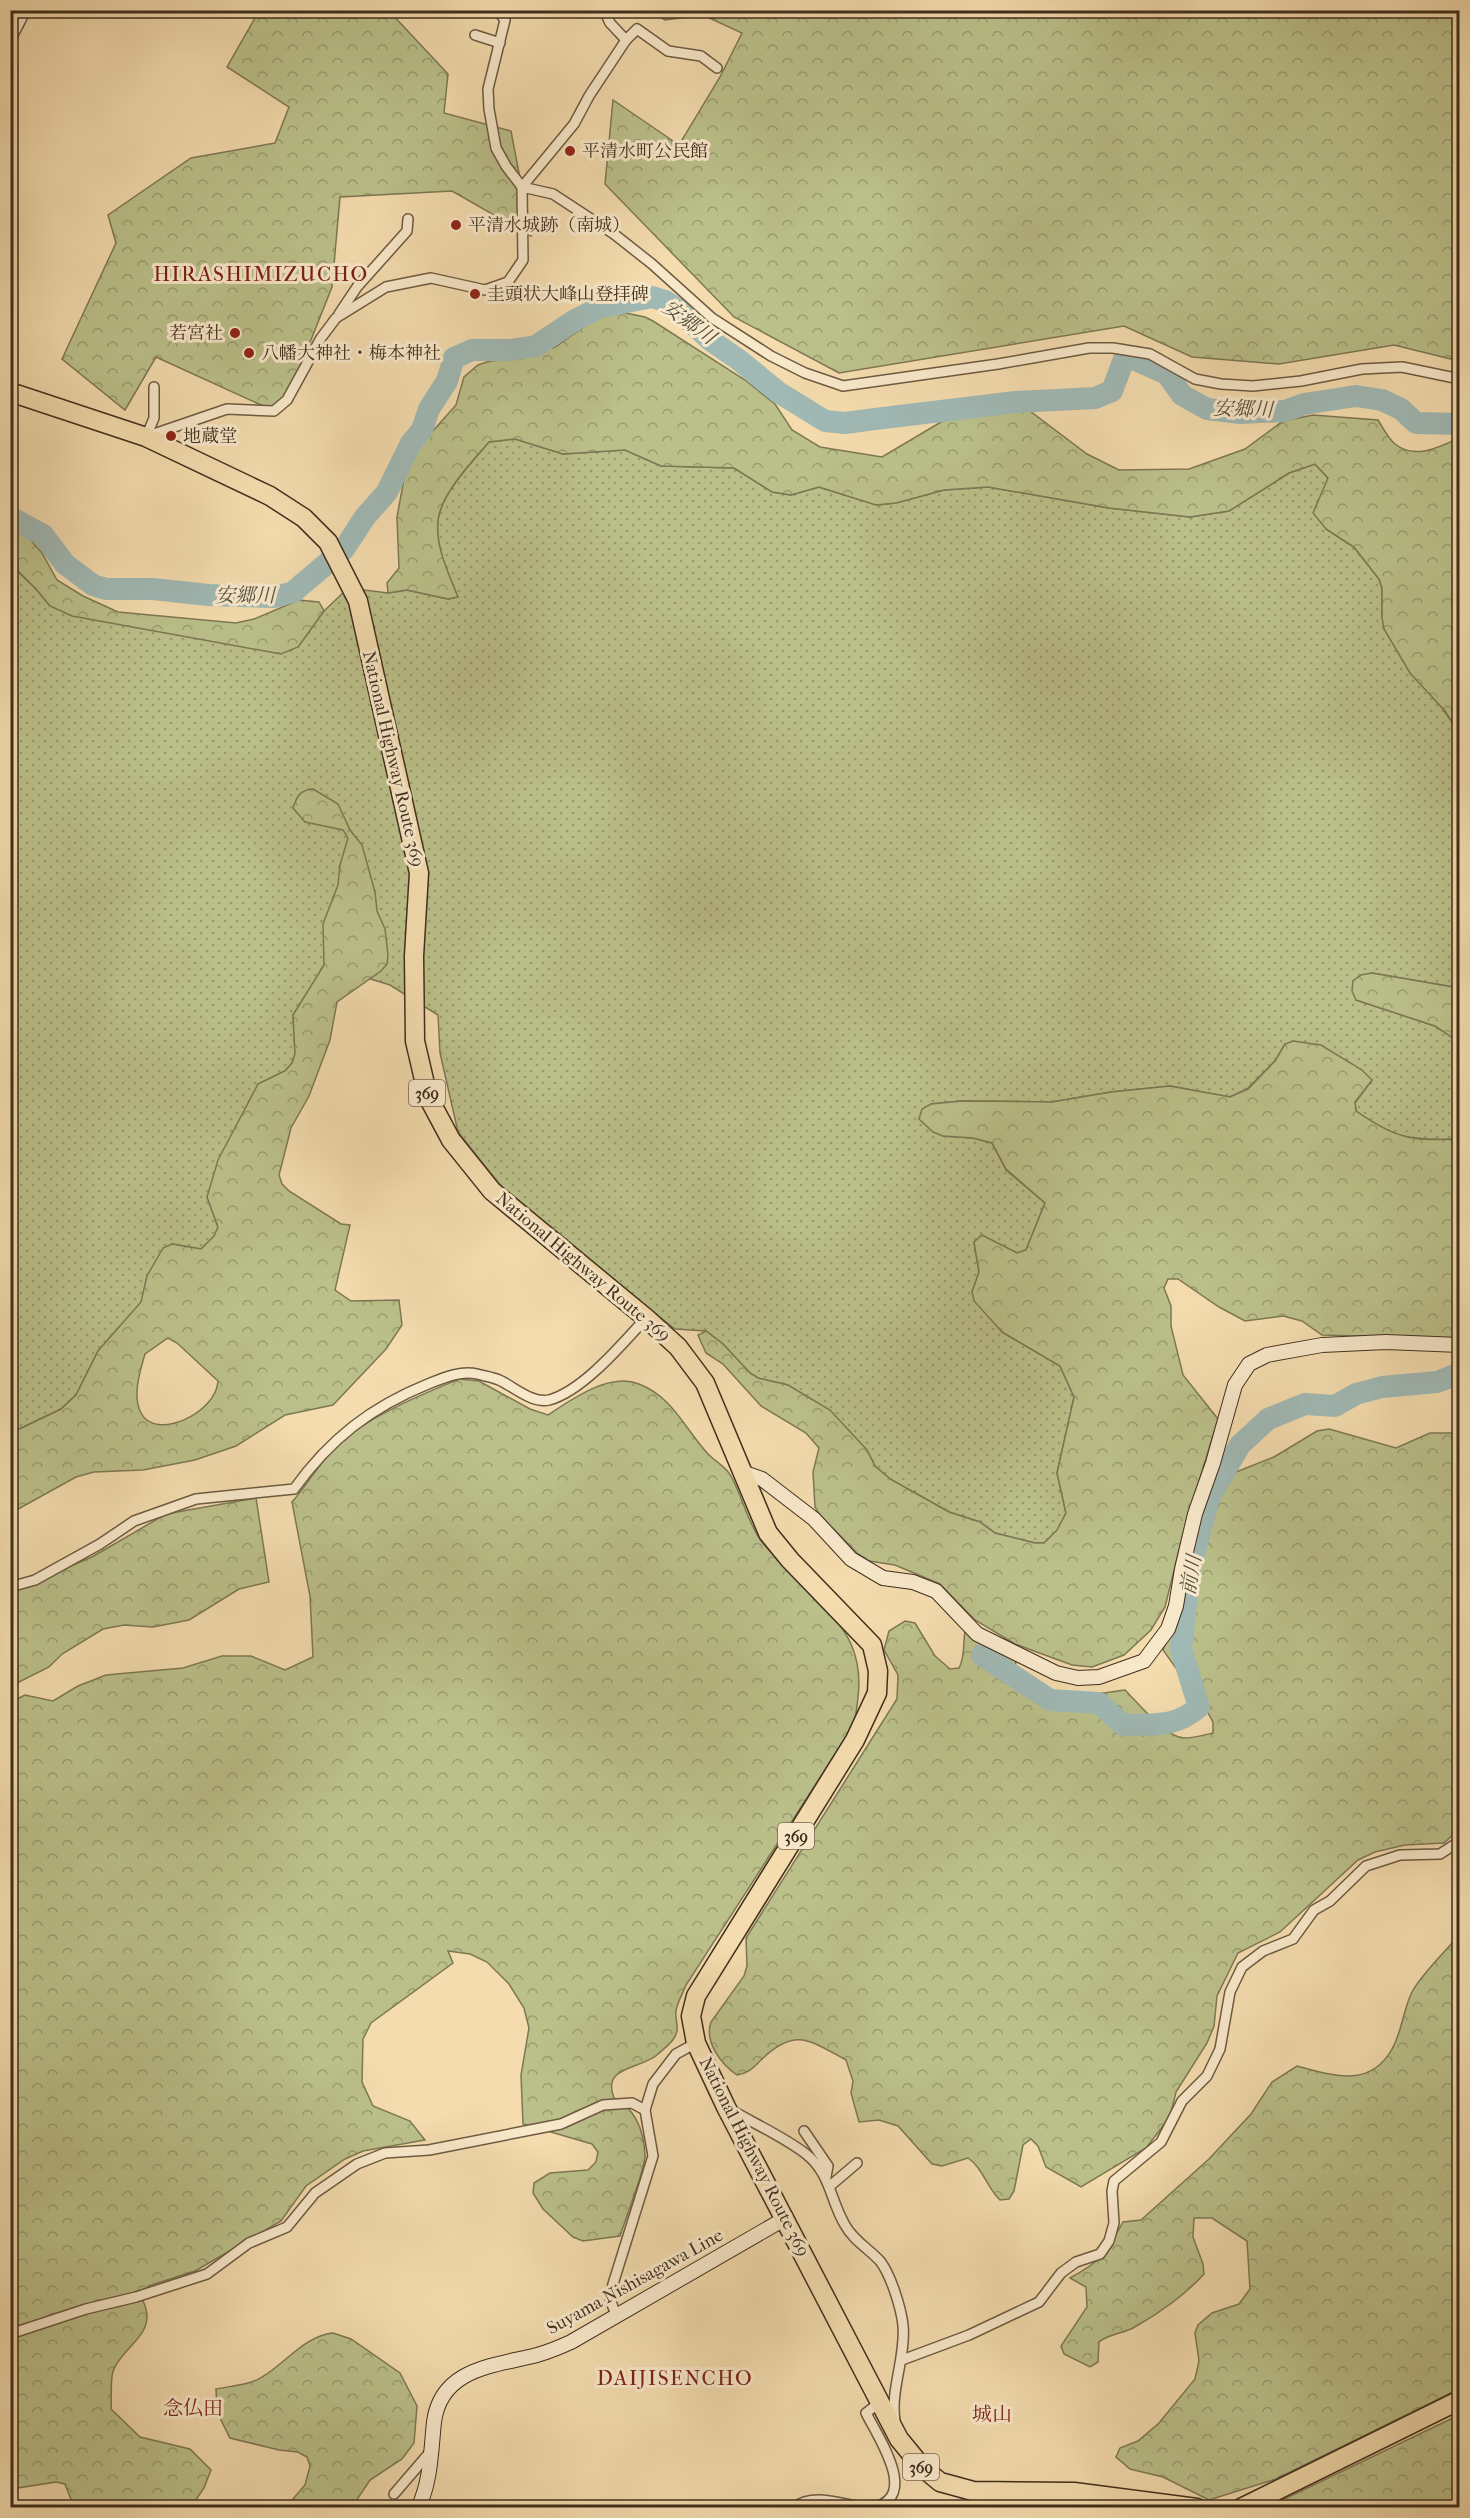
<svg xmlns="http://www.w3.org/2000/svg" width="1470" height="2518" viewBox="0 0 1470 2518" font-family="'IM FELL French Canon','Noto Serif JP',serif">
	<style>
		.grass { fill: url(#grass-dots); stroke: #7e7754; stroke-width: 1.5 }
		.forest { fill: url(#forest-crowns); stroke: #7e7754; stroke-width: 1.5; fill-rule: evenodd }
		.lines { fill: none; stroke-linecap: round; stroke-linejoin: round }
		.river { stroke: #a0b9b5; stroke-width: 22 }
		.street-casing { stroke: #6d5a41; stroke-width: 12 }
		.secondary-casing { stroke: #402e1d; stroke-width: 16 }
		.highway-casing { stroke: #402e1d; stroke-width: 21 }
		.street { stroke: #f8e8ca; stroke-width: 9 }
		.secondary { stroke: #f8e8ca; stroke-width: 14 }
		.highway { stroke: #f4dcae; stroke-width: 18 }
		.poi-dot { fill: #8f2418; stroke: #f8e8ca; stroke-width: 2 }
		.labels { text-anchor: middle; dominant-baseline: central; stroke-width: 6; stroke-linejoin: round; paint-order: stroke }
		.shield { fill: #f8e8ca; stroke: #776651; stroke-width: 1.5 }
		.shield-label { font-size: 16px; font-weight: bold; fill: #402e1d }
		.poi-label { font-size: 18px; fill: #402e1d; stroke: #f8e8ca; text-anchor: start }
		.street-label { font-size: 18px; fill: #402e1d; stroke: #f8e8ca }
		.water-label { font-size: 20px; font-style: italic; fill: #585143; stroke: #f8e8ca }
		.neighbourhood-label { font-size: 20px; fill: #7a1f14; stroke: #f8e8ca }
		.quarter-label { font-size: 21px; letter-spacing: 1.5px; fill: #7a1f14; stroke: #f8e8ca }
	</style>
	<defs>
		<pattern id="grass-dots" width="8" height="8" patternUnits="userSpaceOnUse" patternTransform="scale(1.5)"><rect width="8" height="8" fill="#bbc08a"/><path d="M2 2h.1M6 6h.1" fill="none" stroke="#999c70" stroke-width="1.8" stroke-linecap="round"/></pattern>
		<pattern id="forest-crowns" width="20" height="18" patternUnits="userSpaceOnUse" patternTransform="scale(1.5)"><rect width="20" height="18" fill="#bbc08a"/><path d="M2 6a3 3 0 1 1 6 0M12 15a3 3 0 1 1 6 0" fill="none" stroke="#999c70"/></pattern>
	</defs>
	<rect width="100%" height="100%" fill="#f4dcae"/>
	<filter id="stains"><feTurbulence type="fractalNoise" baseFrequency=".00333" numOctaves="4"/><feColorMatrix values="0 0 0 0 .2 0 0 0 0 .09 0 0 0 0 .02 0 0 0 .5 -.17"/></filter>
	<radialGradient id="worn" r=".72"><stop offset=".6" stop-color="#630" stop-opacity="0"/><stop offset="1" stop-color="#630" stop-opacity=".3"/></radialGradient>
	<path class="grass" d="M 515,439 L 563,454 L 625,450 L 661,466 L 734,468 L 772,492 L 791,495 L 819,487 L 877,505 L 896,503 L 944,490 L 988,487 L 1109,508 L 1190,517 L 1229,511 L 1289,473 L 1315,464 L 1328,478 L 1326,529 L 1354,547 L 1379,579 L 1382,588 L 1382,618 L 1459,733 L 1459,988 L 1372,973 L 1356,1000 L 1435,1026 L 1459,1042 L 1459,1139 C 1411,1141 1396,1139 1356,1111 L 1355,1103 L 1372,1080 L 1285,1044 L 1275,1061 L 1247,1089 L 1230,1097 L 1170,1086 L 1111,1092 L 1052,1102 L 962,1101 L 931,1104 L 943,1136 L 973,1138 L 992,1143 L 1006,1170 L 1045,1203 L 1026,1250 L 1018,1253 L 982,1236 L 974,1242 L 979,1272 L 972,1292 L 1002,1332 L 1060,1366 L 1074,1397 L 1057,1473 L 1066,1513 L 1057,1531 L 1044,1543 L 1035,1543 L 995,1533 L 980,1522 L 949,1512 L 890,1479 L 875,1466 L 867,1450 L 788,1385 L 758,1378 L 750,1373 L 723,1344 L 706,1331 L 675,1329 L 513,1201 L 458,1132 L 440,1053 L 438,1015 L 390,985 L 325,965 L 293,1015 L 295,1054 L 292,1063 L 285,1071 L 258,1084 L 207,1197 L 218,1227 L 215,1236 L 201,1249 L 172,1244 L 147,1276 L 142,1302 L 98,1351 L 76,1395 L 61,1409 L 11,1433 L 10,564 L 36,589 L 50,606 L 298,647 L 324,611 L 348,588 L 388,593 L 407,590 L 448,599 L 458,597 C 448,574 435,547 438,520 C 441,494 472,462 489,442 Z"/>
	<g class="forest">
		<path d="M 259,11 L 389,11 L 448,74 L 444,113 L 511,131 L 531,236 L 452,191 L 340,197 L 332,287 L 287,400 L 274,411 L 156,357 L 125,410 L 62,359 L 116,243 L 108,215 L 191,158 L 275,143 L 289,107 L 227,67 Z"/>
		<path d="M 650,11 L 1459,11 L 1459,361 L 1394,345 L 1279,364 L 1192,357 L 1124,326 L 839,373 L 734,317 L 605,184 L 613,100 L 679,145 L 720,77 L 742,33 L 703,15 L 665,20 Z"/>
		<path d="M 616,311 L 645,317 L 653,321 L 745,380 L 775,404 L 792,430 L 820,447 L 882,457 L 946,419 L 1026,408 L 1087,454 L 1119,470 L 1189,469 L 1245,449 L 1283,421 L 1313,415 L 1378,420 C 1383,428 1388,438 1395,444 C 1415,460 1440,447 1459,438 L 1459,733 L 1445,711 L 1410,673 L 1384,629 L 1382,618 L 1382,588 L 1379,579 L 1354,547 L 1326,529 L 1313,513 L 1328,478 L 1315,464 L 1289,473 L 1229,511 L 1190,517 L 1109,508 L 988,487 L 944,490 L 896,503 L 876,505 L 819,487 L 791,495 L 772,492 L 734,468 L 661,466 L 625,450 L 563,454 L 515,439 L 489,442 C 472,461 441,494 438,520 C 435,547 449,574 458,597 L 448,599 L 407,590 L 388,593 L 387,583 L 399,568 L 397,517 L 406,468 L 415,451 L 456,405 L 464,377 L 478,365 L 490,361 L 518,359 L 555,347 L 598,317 Z"/>
		<path d="M 11,528 L 29,538 L 42,553 L 57,580 L 83,596 L 118,612 L 236,623 L 254,619 L 299,600 L 319,602 L 324,611 L 298,647 L 281,654 L 72,616 L 50,606 L 36,589 L 11,564 Z"/>
		<path d="M 313,789 L 338,804 L 350,830 L 362,845 L 375,892 L 377,911 L 385,929 L 388,955 L 387,964 L 381,971 L 337,1002 L 330,1040 L 309,1096 L 291,1128 L 279,1175 L 282,1184 L 289,1191 L 341,1224 L 350,1225 L 335,1290 L 351,1301 L 399,1300 L 402,1325 L 386,1349 L 333,1405 L 285,1415 L 236,1446 L 195,1460 L 143,1470 L 94,1472 L 76,1477 L 11,1513 L 11,1433 L 61,1409 L 76,1395 L 98,1351 L 141,1302 L 147,1276 L 163,1248 L 172,1244 L 201,1249 L 214,1236 L 218,1227 L 207,1197 L 218,1160 L 258,1084 L 285,1071 L 292,1063 L 295,1054 L 293,1015 L 324,965 L 323,924 L 338,885 L 340,865 L 348,838 L 343,830 L 305,822 L 293,808 C 297,796 300,790 313,789 ZM 168,1338 L 177,1343 L 218,1381 C 216,1414 155,1441 141,1413 C 132,1396 140,1371 145,1354 Z"/>
		<path d="M 1372,973 L 1459,988 L 1459,1042 L 1435,1026 L 1356,1000 L 1352,991 L 1353,981 L 1361,975 Z"/>
		<path d="M 1293,1041 L 1321,1045 L 1362,1070 L 1372,1080 L 1355,1102 L 1356,1111 C 1396,1139 1411,1141 1459,1139 L 1459,1339 L 1322,1335 L 1302,1321 L 1283,1316 L 1245,1321 L 1219,1307 L 1178,1279 L 1168,1279 L 1164,1288 L 1171,1306 L 1171,1326 L 1183,1375 L 1218,1419 L 1183,1534 L 1165,1607 L 1151,1630 L 1124,1655 L 1092,1667 L 1072,1665 L 1015,1644 L 975,1620 L 940,1584 L 895,1565 L 869,1561 L 857,1553 L 820,1515 L 815,1507 L 813,1472 L 819,1448 L 806,1433 L 761,1406 L 723,1364 L 706,1353 L 698,1335 L 706,1331 L 723,1344 L 750,1373 L 758,1378 L 788,1385 L 830,1410 L 867,1450 L 875,1466 L 890,1479 L 949,1512 L 980,1522 L 995,1533 L 1035,1543 L 1044,1543 L 1057,1530 L 1066,1513 L 1057,1473 L 1074,1397 L 1060,1366 L 1002,1332 L 974,1301 L 972,1292 L 979,1272 L 974,1242 L 982,1235 L 1017,1253 L 1026,1250 L 1045,1203 L 1006,1169 L 992,1143 L 973,1138 L 943,1136 L 933,1132 L 919,1119 L 922,1109 L 931,1104 L 962,1101 L 1052,1102 L 1111,1092 L 1170,1086 L 1230,1097 L 1248,1089 L 1275,1061 L 1285,1044 Z"/>
		<path d="M 459,1379 L 479,1381 L 530,1409 L 548,1415 C 571,1400 609,1372 639,1384 C 673,1397 685,1429 708,1454 C 715,1461 726,1467 731,1476 C 742,1496 748,1524 762,1542 C 786,1572 836,1610 851,1644 C 863,1671 859,1697 854,1725 L 686,1985 C 683,1993 677,2003 676,2011 C 675,2018 678,2024 677,2030 C 676,2041 664,2048 657,2055 C 641,2069 601,2066 614,2098 C 636,2109 644,2132 645,2156 C 645,2170 625,2220 620,2236 L 583,2241 L 573,2237 L 543,2209 L 533,2193 L 534,2183 L 550,2173 L 588,2170 L 596,2162 L 598,2152 L 592,2144 L 523,2124 L 521,2075 L 529,2028 L 524,2008 L 509,1984 L 487,1962 L 470,1954 L 448,1951 L 453,1963 L 371,2023 L 363,2039 L 362,2082 L 373,2106 L 410,2121 L 425,2140 L 363,2151 L 345,2159 L 306,2186 L 281,2221 L 195,2271 L 148,2286 L 143,2301 C 159,2334 123,2345 113,2371 C 110,2381 112,2398 111,2409 L 140,2437 L 190,2449 L 211,2470 L 204,2488 L 191,2507 L 74,2507 L 65,2484 L 56,2482 L 11,2489 L 11,1702 L 25,1695 L 53,1701 L 78,1686 L 106,1675 L 183,1668 L 222,1656 L 251,1656 L 285,1670 L 313,1657 L 310,1596 L 292,1502 C 312,1479 326,1451 352,1433 C 384,1410 423,1394 459,1379 Z"/>
		<path d="M 1329,1429 L 1396,1448 L 1430,1433 L 1459,1433 L 1459,1829 L 1444,1843 L 1405,1845 L 1375,1852 L 1358,1860 L 1280,1932 L 1238,1953 L 1217,1996 L 1214,2026 L 1207,2043 L 1176,2092 L 1170,2117 L 1146,2148 L 1081,2187 L 1046,2167 L 1038,2146 L 1031,2139 L 1023,2145 L 1014,2191 L 1009,2199 L 1000,2200 C 987,2188 983,2168 968,2158 L 942,2166 L 932,2164 L 898,2126 L 879,2120 L 859,2122 L 851,2093 L 853,2081 L 846,2060 C 809,2040 795,2027 761,2060 C 753,2068 749,2073 737,2075 C 721,2064 704,2042 711,2022 L 744,1976 L 747,1966 L 746,1938 L 897,1699 L 898,1675 L 884,1650 L 889,1631 L 905,1621 L 915,1623 L 935,1656 L 950,1669 L 959,1668 C 965,1658 963,1643 965,1631 L 1016,1661 C 1007,1711 1098,1694 1125,1690 C 1139,1704 1165,1737 1184,1738 C 1193,1738 1204,1735 1213,1733 L 1213,1722 L 1208,1713 L 1163,1650 L 1192,1576 L 1195,1546 L 1216,1487 L 1231,1474 L 1274,1457 L 1317,1431 Z"/>
		<path d="M 256,1498 L 269,1582 L 239,1589 L 189,1620 L 153,1627 L 124,1625 L 103,1629 L 62,1654 L 49,1667 L 11,1686 L 11,1591 L 92,1557 L 166,1514 Z"/>
		<path d="M 1459,1935 L 1459,2389 L 1276,2479 L 1209,2500 L 1163,2477 L 1130,2469 L 1116,2457 L 1120,2448 L 1138,2441 L 1159,2423 L 1195,2379 L 1199,2361 L 1195,2333 L 1198,2325 L 1212,2313 L 1239,2304 L 1250,2289 L 1247,2241 L 1212,2218 L 1194,2218 L 1193,2237 L 1203,2264 L 1204,2274 C 1185,2295 1157,2315 1133,2328 C 1121,2334 1109,2334 1099,2342 L 1098,2362 L 1090,2367 L 1064,2354 L 1061,2346 L 1087,2307 L 1086,2287 L 1070,2278 C 1102,2261 1105,2254 1123,2222 L 1141,2220 L 1209,2159 L 1251,2114 L 1272,2082 L 1297,2066 C 1332,2075 1370,2089 1392,2049 C 1402,2032 1403,2010 1412,1992 C 1421,1975 1446,1951 1459,1935 Z"/>
		<path d="M 333,2333 L 351,2339 L 400,2373 L 417,2406 L 414,2443 L 402,2459 L 370,2480 L 352,2507 L 280,2507 L 287,2506 L 305,2485 L 310,2466 L 307,2457 L 298,2452 L 279,2450 L 230,2438 L 217,2412 L 216,2389 C 230,2386 250,2385 262,2377 C 285,2364 304,2336 333,2333 Z"/>
		<path d="M 1459,2415 L 1459,2507 L 1268,2507 Z"/>
		<path d="M 1037,2497 L 1050,2504 L 1051,2507 L 985,2508 L 998,2507 L 1017,2498 Z"/>
	</g>
	<g class="lines">
		<g class="river">
			<path d="M 10,517 L 43,535 L 65,564 L 93,585 L 106,589 L 153,589 L 208,595 L 275,597 L 293,592 L 344,549 L 365,517 L 387,492 L 411,443 L 422,430 L 429,409 L 447,381 L 454,358 L 472,350 L 510,350 L 536,346 L 575,320 L 601,307 L 652,297 L 665,301 L 677,309 L 710,340 L 739,360 L 778,392 L 825,421 L 845,423 L 875,419 L 1016,402 L 1095,398 L 1112,391 L 1124,359 L 1131,358 L 1167,374 L 1182,395 L 1207,409 L 1240,413 L 1285,411 L 1304,404 L 1356,396 L 1382,400 L 1401,409 L 1416,423 L 1460,424"/>
			<path d="M 982,1655 L 1050,1700 L 1099,1703 L 1123,1725 C 1153,1724 1175,1728 1199,1707 L 1181,1649 L 1190,1569 L 1209,1498 L 1240,1445 L 1268,1419 L 1305,1404 L 1335,1406 L 1356,1394 L 1382,1387 L 1437,1382 L 1460,1373"/>
		</g>
		<g class="street-casing">
			<g id="street">
				<path d="M 475,35 L 500,43"/>
				<path d="M 626,40 L 637,29 L 668,51 L 701,56 L 717,68"/>
				<path d="M 10,41 L 26,10"/>
				<path d="M 522,187 L 553,194 L 614,234 L 652,264 L 712,318 L 771,356 L 805,373 L 843,386 L 998,364 L 1089,348 L 1113,348 L 1150,354 L 1195,379 L 1221,384 L 1253,386 L 1301,381 L 1362,369 L 1402,367 L 1460,379"/>
				<path d="M 522,187 L 574,124 L 589,96 L 626,40 L 610,23 L 604,10"/>
				<path d="M 339,314 L 357,287 L 407,231 L 408,219"/>
				<path d="M 148,436 L 227,409 L 274,411 L 287,400 L 321,338 L 336,318 L 386,287 L 431,278 L 485,290 L 508,282 L 523,260 L 522,187 L 506,166 L 496,148 L 489,109 L 488,89 L 505,20 L 497,10"/>
				<path d="M 146,437 L 154,418 L 154,387"/>
				<path d="M 10,1587 L 35,1580 L 100,1544 L 134,1521 L 196,1499 L 294,1489 C 330,1439 371,1407 428,1384 C 443,1378 461,1370 477,1374 C 484,1376 492,1377 499,1380 C 513,1386 532,1404 549,1400 C 583,1391 623,1343 646,1318"/>
				<path d="M 731,2110 C 755,2124 784,2137 806,2154 C 831,2174 830,2200 845,2225 C 853,2240 869,2249 880,2261 C 891,2275 901,2308 903,2325 C 906,2357 890,2390 895,2421"/>
				<path d="M 804,2131 L 828,2166 L 826,2177"/>
				<path d="M 830,2186 L 857,2163"/>
				<path d="M 616,2315 L 610,2299 L 613,2284 L 653,2156 L 645,2110 L 653,2084 L 676,2054 L 696,2043"/>
				<path d="M 10,2334 L 86,2309 L 136,2297 L 207,2274 L 249,2243 L 287,2227 L 315,2193 L 357,2164 L 385,2153 L 429,2150 L 561,2124 L 603,2105 L 632,2103 L 645,2110"/>
				<path d="M 902,2360 L 969,2335 L 1039,2302 L 1061,2273 L 1076,2262 L 1100,2254 L 1109,2241 L 1114,2223 L 1112,2191 L 1114,2181 L 1161,2142 L 1182,2101 L 1207,2076 L 1220,2049 L 1230,1992 L 1242,1967 L 1263,1951 L 1293,1939 L 1314,1910 L 1330,1901 L 1366,1866 L 1400,1855 L 1440,1854 L 1460,1841"/>
				<path d="M 394,2494 L 431,2451"/>
				<path d="M 793,2508 C 813,2492 842,2504 865,2508"/>
				<path d="M 869,2508 C 922,2501 879,2439 866,2413 L 879,2403"/>
			</g>
		</g>
		<g class="secondary-casing">
			<g id="secondary">
				<path d="M 742,1472 L 762,1479 L 814,1519 L 851,1559 L 883,1578 L 913,1582 L 936,1591 L 977,1634 L 1056,1673 L 1078,1678 L 1099,1677 L 1144,1661 L 1168,1629 L 1176,1606 L 1182,1569 L 1195,1514 L 1213,1463 L 1235,1385 L 1249,1364 L 1267,1355 L 1322,1345 L 1386,1342 L 1460,1345"/>
				<path d="M 418,2508 C 431,2482 431,2450 434,2422 C 441,2368 494,2366 537,2355 C 548,2352 560,2347 571,2342 L 786,2218"/>
			</g>
		</g>
		<g class="highway-casing">
			<g id="highway">
				<path d="M 10,392 L 146,437 L 270,496 L 304,518 L 328,542 L 358,601 L 419,873 L 414,956 L 415,1041 L 428,1097 L 451,1140 L 492,1191 L 646,1318 L 678,1347 L 705,1383 L 768,1533 L 790,1560 L 872,1645 L 878,1671 L 877,1693 L 855,1740 L 696,1996 L 691,2016 L 696,2043 L 726,2107 L 899,2439 L 922,2467 L 940,2482 L 973,2491 L 1074,2492 L 1197,2508"/>
				<path d="M 1241,2508 L 1460,2400"/>
			</g>
		</g>
		<use href="#street" class="street"/>
		<use href="#secondary" class="secondary"/>
		<use href="#highway" class="highway"/>
	</g>
	<g class="poi-dot">
		<circle cx="570" cy="151" r="6"/>
		<circle cx="456" cy="225" r="6"/>
		<circle cx="475" cy="294" r="6"/>
		<circle cx="235" cy="333" r="6"/>
		<circle cx="249" cy="353" r="6"/>
		<circle cx="171" cy="436" r="6"/>
	</g>
	<g class="labels">
		<g class="shield">
			<rect x="409" y="1080" width="36" height="26" rx="4.5"/>
			<rect x="778" y="1823" width="36" height="26" rx="4.5"/>
			<rect x="903" y="2454" width="36" height="26" rx="4.5"/>
		</g>
		<g class="shield-label">
			<text x="427" y="1093">369</text>
			<text x="796" y="1836">369</text>
			<text x="921" y="2467">369</text>
		</g>
		<g class="poi-label">
			<text x="582" y="151">平清水町公民館</text>
			<text x="468" y="225">平清水城跡（南城）</text>
			<text x="487" y="294">圭頭状大峰山登拝碑</text>
			<text x="223" y="333" text-anchor="end">若宮社</text>
			<text x="261" y="353">八幡大神社・梅本神社</text>
			<text x="183" y="436">地蔵堂</text>
		</g>
		<g class="street-label">
			<text transform="translate(393 759) rotate(77)">National Highway Route 369</text>
			<text transform="translate(583 1267) rotate(40)">National Highway Route 369</text>
			<text transform="translate(754 2157) rotate(63)">National Highway Route 369</text>
			<text transform="translate(635 2282) rotate(-29)">Suyama Nishisagawa Line</text>
		</g>
		<g class="water-label">
			<text transform="translate(689 322) rotate(36)">安郷川</text>
			<text transform="translate(1243 409) rotate(2)">安郷川</text>
			<text x="245" y="595">安郷川</text>
			<text transform="translate(1191 1575) rotate(-80)">前川</text>
		</g>
		<g class="neighbourhood-label">
			<text x="193" y="2408">念仏田</text>
			<text x="992" y="2414">城山</text>
		</g>
		<g class="quarter-label">
			<text x="261" y="274">HIRASHIMIZUCHO</text>
			<text x="675" y="2378">DAIJISENCHO</text>
		</g>
	</g>
	<rect width="1470" height="2518" fill="none" stroke="#f4dcae" stroke-width="36"/>
	<rect x="12" y="12" width="1446" height="2494" fill="none" stroke="#402e1d" stroke-width="3"/>
	<rect x="18" y="18" width="1434" height="2482" fill="none" stroke="#402e1d" stroke-width="1.5"/>
	<rect width="100%" height="100%" filter="url(#stains)"/>
	<rect width="100%" height="100%" fill="url(#worn)"/>
</svg>
